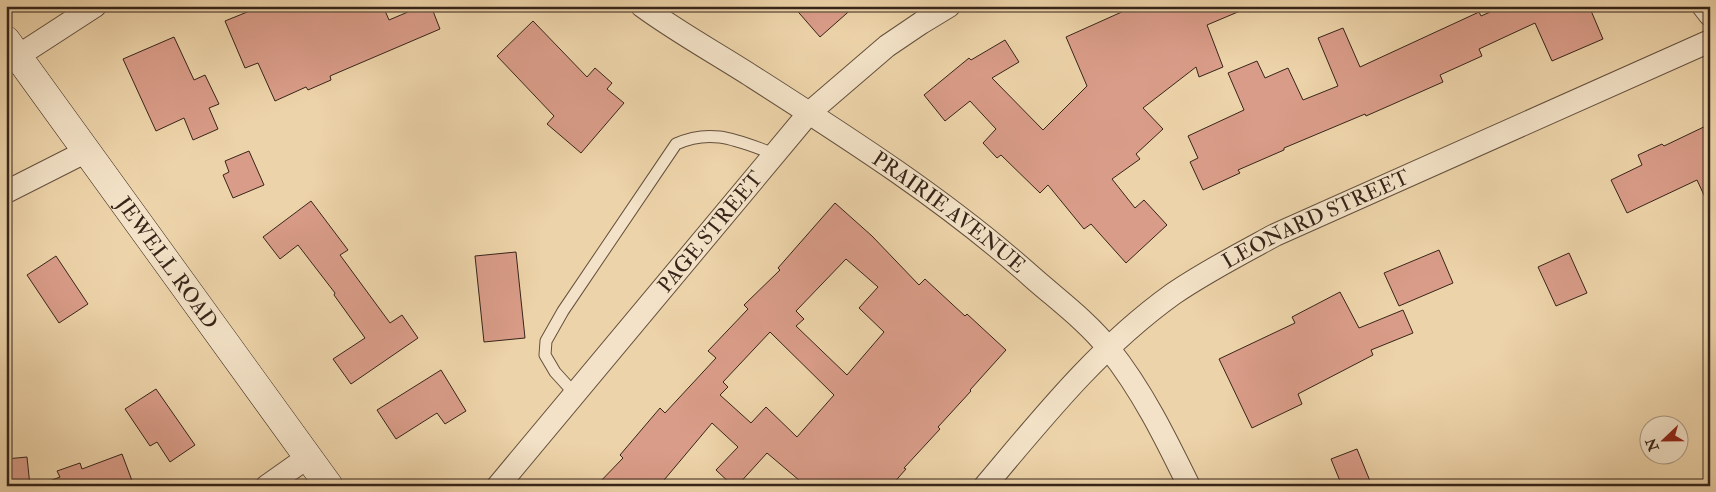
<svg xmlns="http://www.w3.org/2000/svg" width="1716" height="492" viewBox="0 0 1716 492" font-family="'IM FELL Double Pica',serif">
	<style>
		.building { fill: #d99c88; stroke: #372519; fill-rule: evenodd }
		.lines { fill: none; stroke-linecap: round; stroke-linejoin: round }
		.lane-casing { stroke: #64503d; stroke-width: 13 }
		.street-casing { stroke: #64503d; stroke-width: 24 }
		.secondary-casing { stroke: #372519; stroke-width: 29 }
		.lane { stroke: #f3e2c7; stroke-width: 11 }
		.street { stroke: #f3e2c7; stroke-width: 22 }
		.secondary { stroke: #f3e2c7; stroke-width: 28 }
		.labels { text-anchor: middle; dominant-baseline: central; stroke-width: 4.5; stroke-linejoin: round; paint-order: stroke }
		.street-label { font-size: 21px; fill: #372519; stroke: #f3e2c7 }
	</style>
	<rect width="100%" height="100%" fill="#edd3a9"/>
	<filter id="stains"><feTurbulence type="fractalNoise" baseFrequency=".004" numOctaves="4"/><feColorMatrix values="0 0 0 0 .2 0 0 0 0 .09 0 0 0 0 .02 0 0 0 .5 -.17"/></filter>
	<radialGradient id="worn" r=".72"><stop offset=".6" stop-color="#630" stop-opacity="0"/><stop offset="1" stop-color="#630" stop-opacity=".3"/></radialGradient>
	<g class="building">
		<path d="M 262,6 L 383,6 L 389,20 L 422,6 L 431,6 L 440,29 L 330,76 L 331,80 L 308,90 L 306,87 L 275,101 L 258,63 L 245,68 L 225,21 Z"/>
		<path d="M 793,6 L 855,6 L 820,37 Z"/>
		<path d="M 1135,6 L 1252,6 L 1207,25 L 1223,67 L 1199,77 L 1196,67 L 1143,108 L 1163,129 L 1136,154 L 1140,159 L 1112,179 L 1135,208 L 1144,200 L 1167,225 L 1126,263 L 1091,224 L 1084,229 L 1048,185 L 1040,193 L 1001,155 L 997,158 L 983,143 L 996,129 L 970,101 L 945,121 L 924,95 L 969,58 L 971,60 L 1005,40 L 1019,62 L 992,78 L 1043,130 L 1087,86 L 1066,37 Z"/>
		<path d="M 1504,6 L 1589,6 L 1603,39 L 1552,61 L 1535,23 L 1479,49 L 1482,56 L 1440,75 L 1443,82 L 1366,116 L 1365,114 L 1284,148 L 1284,150 L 1238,170 L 1240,173 L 1203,190 L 1190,162 L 1198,158 L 1188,136 L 1244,110 L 1228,73 L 1257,61 L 1265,78 L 1288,68 L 1303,100 L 1338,86 L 1318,38 L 1343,28 L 1360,67 L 1479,12 L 1481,16 Z"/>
		<path d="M 533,21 L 587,77 L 595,68 L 612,83 L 607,89 L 624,103 L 581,153 L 547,124 L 554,116 L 497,56 Z"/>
		<path d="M 174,37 L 194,80 L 205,75 L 219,104 L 209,108 L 218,129 L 193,140 L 184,118 L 156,131 L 123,59 Z"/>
		<path d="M 1710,124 L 1710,208 L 1697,180 L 1627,213 L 1611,180 L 1642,165 L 1638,155 L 1662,144 L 1664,146 Z"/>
		<path d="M 249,151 L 264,185 L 233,198 L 223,175 L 229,172 L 225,161 Z"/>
		<path d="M 311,201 L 348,250 L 340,255 L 390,323 L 402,315 L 418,338 L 351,384 L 333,359 L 365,338 L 334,295 L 335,293 L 298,245 L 280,259 L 263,237 Z"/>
		<path d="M 835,203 L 872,236 L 919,285 L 925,279 L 965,316 L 967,314 L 1006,350 L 970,390 L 971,391 L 938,427 L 940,429 L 904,468 L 906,469 L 891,486 L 806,486 L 767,453 L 737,486 L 733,486 L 716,470 L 738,447 L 712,423 L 659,486 L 596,486 L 623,458 L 620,455 L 660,408 L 665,413 L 716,358 L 708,351 L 748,309 L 744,305 L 780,270 L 778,268 ZM 846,259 L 878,287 L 859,308 L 884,332 L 847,375 L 796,326 L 804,319 L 796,311 ZM 770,332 L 834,395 L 797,437 L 766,407 L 751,423 L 720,395 L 728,387 L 723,382 Z"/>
		<path d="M 1439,250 L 1453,283 L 1399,306 L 1384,273 Z"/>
		<path d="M 516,252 L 525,338 L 484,342 L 475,256 Z"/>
		<path d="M 1569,253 L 1587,293 L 1556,306 L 1538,267 Z"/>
		<path d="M 56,256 L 88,304 L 59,323 L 27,275 Z"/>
		<path d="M 1340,292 L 1359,328 L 1403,310 L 1413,333 L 1371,350 L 1373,355 L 1298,394 L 1302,404 L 1252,428 L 1219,359 L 1295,323 L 1292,317 Z"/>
		<path d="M 441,370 L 466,411 L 445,424 L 437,413 L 396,439 L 377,410 Z"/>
		<path d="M 156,389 L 195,445 L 170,462 L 157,442 L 150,446 L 125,409 Z"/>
		<path d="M 1357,449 L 1372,486 L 1342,486 L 1331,459 Z"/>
		<path d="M 122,454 L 134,486 L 43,486 L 42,484 L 60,477 L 57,471 L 80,463 L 82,469 Z"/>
		<path d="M 27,457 L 30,486 L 6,486 L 6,459 Z"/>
	</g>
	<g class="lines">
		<g class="lane-casing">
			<path id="lane" d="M 575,394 L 555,372 L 545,355 L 546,341 L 563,311 L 676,144 C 713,127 740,142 775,154"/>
		</g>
		<g class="street-casing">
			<g id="street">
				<path id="s1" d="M 642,6 C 676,31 714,52 750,75 C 847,137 946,200 1032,277 C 1058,300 1088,322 1109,349 C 1142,390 1166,439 1189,486"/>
				<path d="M 1703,6 L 1710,15"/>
				<path d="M 18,56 L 95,6"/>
				<path d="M 6,192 L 87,151"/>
				<path d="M 267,486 L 308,457"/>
				<path id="s2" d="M 498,486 L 809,113 L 887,46 L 921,23 L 949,6"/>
				<path id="s3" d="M 985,486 C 1044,416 1098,348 1173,294 C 1205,272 1240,254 1275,235 L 1710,41"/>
			</g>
		</g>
		<g class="secondary-casing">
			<g id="secondary">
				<path id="s4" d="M 6,40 L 329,486"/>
			</g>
		</g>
		<use href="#lane" class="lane"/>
		<use href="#street" class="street"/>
		<use href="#secondary" class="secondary"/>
	</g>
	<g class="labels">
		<g class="street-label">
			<text stroke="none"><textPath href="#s1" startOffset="370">PRAIRIE AVENUE</textPath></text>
			<text stroke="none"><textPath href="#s3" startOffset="431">LEONARD STREET</textPath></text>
			<text stroke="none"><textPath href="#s2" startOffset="331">PAGE STREET</textPath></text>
			<text stroke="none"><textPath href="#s4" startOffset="275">JEWELL ROAD</textPath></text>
		</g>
	</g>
	<rect width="1716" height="492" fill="none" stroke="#edd3a9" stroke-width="25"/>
	<rect x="8" y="8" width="1701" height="477" fill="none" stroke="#372519" stroke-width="2.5"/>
	<rect x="12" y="12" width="1691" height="467" fill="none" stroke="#372519"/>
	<g transform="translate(1664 440) rotate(248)"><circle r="24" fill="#f3e2c7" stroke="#a89681"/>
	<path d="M0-4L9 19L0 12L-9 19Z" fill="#8f2418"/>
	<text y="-8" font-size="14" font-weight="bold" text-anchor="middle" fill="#372519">N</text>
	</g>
	<rect width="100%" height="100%" filter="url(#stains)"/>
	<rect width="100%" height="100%" fill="url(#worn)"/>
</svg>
